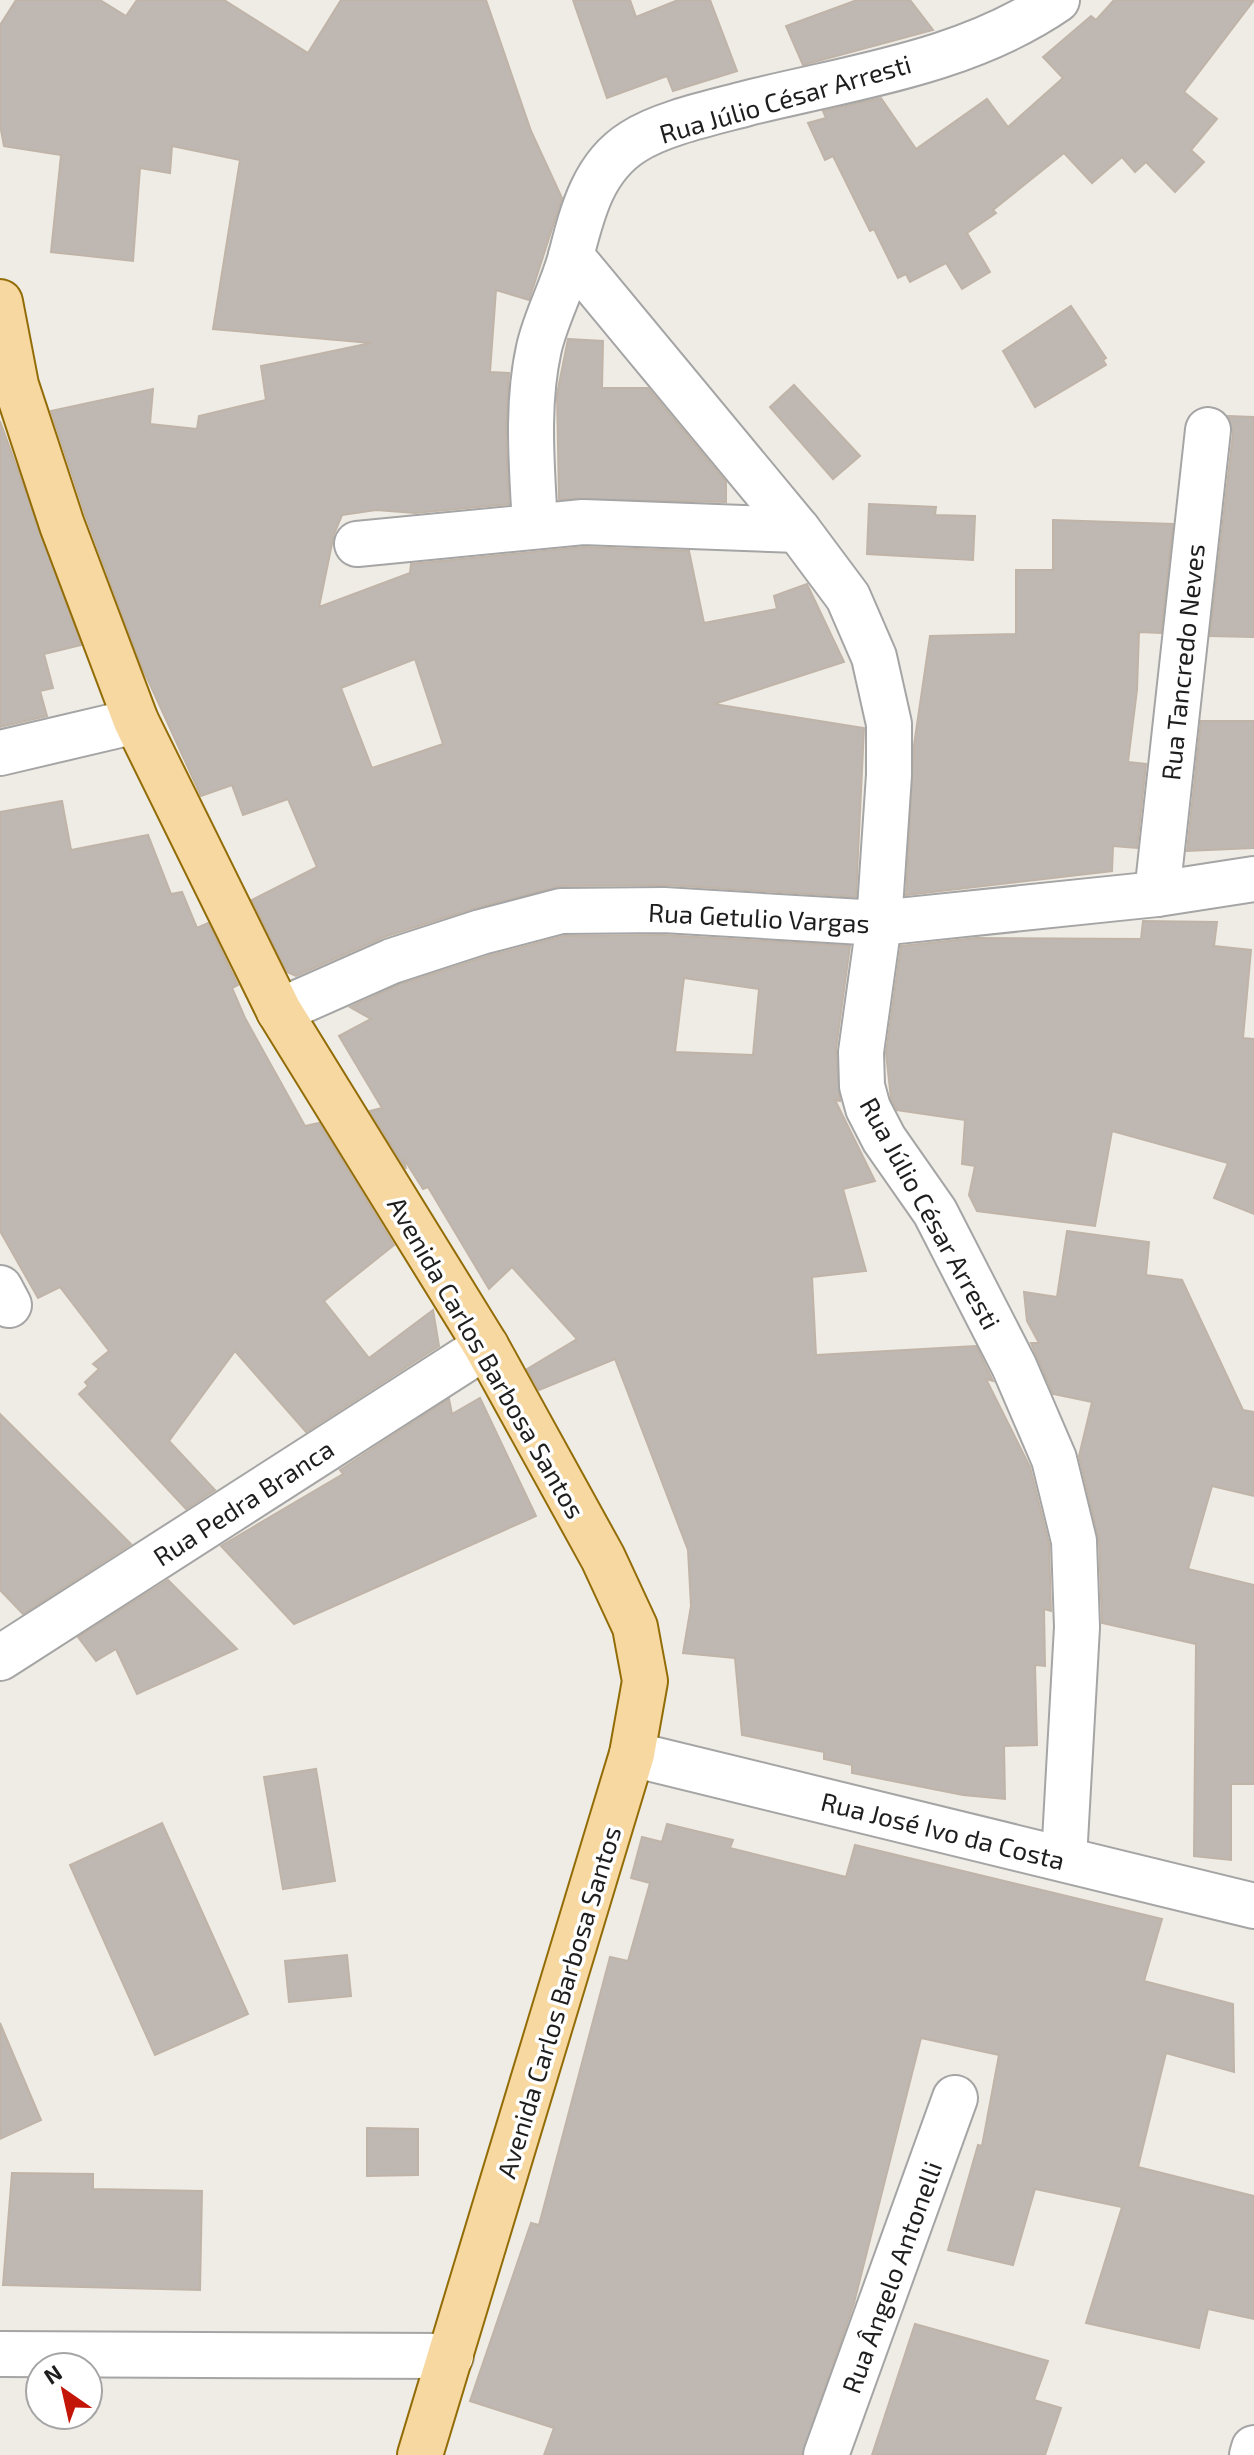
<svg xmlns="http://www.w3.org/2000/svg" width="1254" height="2455" viewBox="0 0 1254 2455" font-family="'Exo 2',sans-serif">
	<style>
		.building { fill: #bfb8b2; stroke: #c0b4a8; stroke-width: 2; fill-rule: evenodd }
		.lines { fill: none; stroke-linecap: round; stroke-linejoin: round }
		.minor-casing { stroke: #a5a5a5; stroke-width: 48 }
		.major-casing { stroke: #926d07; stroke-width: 48 }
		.minor { stroke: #fff; stroke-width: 44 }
		.major { stroke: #f8d8a1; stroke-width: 44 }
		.labels { text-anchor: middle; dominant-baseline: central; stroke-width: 7; stroke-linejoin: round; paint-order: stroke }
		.street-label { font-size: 26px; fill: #1e1e1e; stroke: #fff }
	</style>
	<rect width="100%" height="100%" fill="#efece5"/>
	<g class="building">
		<path d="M 16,0 L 100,0 L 126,16 L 137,0 L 224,0 L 308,53 L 341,0 L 486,0 L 531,131 L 562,198 L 529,300 L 496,290 L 490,372 L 509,373 L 506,436 L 509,504 L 415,513 L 376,510 L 342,515 L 334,534 L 319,607 L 410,573 L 411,564 L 584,547 L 689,551 L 704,623 L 777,609 L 774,596 L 807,584 L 844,662 L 714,704 L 864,728 L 856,897 L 666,885 L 560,886 L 475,908 L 384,937 L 296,976 L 287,972 L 252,900 L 317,867 L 288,799 L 243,815 L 232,785 L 201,796 L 142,667 L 86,517 L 51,411 L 153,389 L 150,424 L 197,429 L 199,416 L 266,400 L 261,366 L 371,343 L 213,329 L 240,160 L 172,146 L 170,173 L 140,168 L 133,261 L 51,252 L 61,155 L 4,146 L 0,125 L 0,25 ZM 415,659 L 443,744 L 372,768 L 341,688 Z"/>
		<path d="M 573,0 L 630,0 L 636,17 L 678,0 L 710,0 L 737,71 L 673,91 L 667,76 L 607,98 Z"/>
		<path d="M 857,0 L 910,0 L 933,30 L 803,65 L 786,26 Z"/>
		<path d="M 1114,0 L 1254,0 L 1184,92 L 1217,119 L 1191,150 L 1204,162 L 1175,192 L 1146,162 L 1135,172 L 1122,157 L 1092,183 L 1064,153 L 993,210 L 996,213 L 967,233 L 990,272 L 962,289 L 946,263 L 910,282 L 906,274 L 898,278 L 874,229 L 870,231 L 833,156 L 825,160 L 808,123 L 826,118 L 823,111 L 881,98 L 916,149 L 987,99 L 1008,127 L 1063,78 L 1043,57 L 1091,16 L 1096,20 Z"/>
		<path d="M 1071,306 L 1106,358 L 1103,360 L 1106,365 L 1035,407 L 1003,351 Z"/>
		<path d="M 568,339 L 603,341 L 602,388 L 648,388 L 726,482 L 726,502 L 559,499 L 557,394 Z"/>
		<path d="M 794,385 L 860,456 L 833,479 L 770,407 Z"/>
		<path d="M 1228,416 L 1254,417 L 1254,637 L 1210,636 L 1233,433 Z"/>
		<path d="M 0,421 L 81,645 L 44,654 L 53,688 L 40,691 L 47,716 L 0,727 Z"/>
		<path d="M 869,504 L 936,507 L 935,515 L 975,516 L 973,560 L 867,554 Z"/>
		<path d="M 1053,520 L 1173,524 L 1161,633 L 1139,632 L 1137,690 L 1128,762 L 1146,764 L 1137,848 L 1113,846 L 1112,871 L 906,895 L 914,745 L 930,636 L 1016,634 L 1016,570 L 1053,570 Z"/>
		<path d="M 1201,721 L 1254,721 L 1254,848 L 1187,851 Z"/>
		<path d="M 62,801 L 71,850 L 148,835 L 171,894 L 182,892 L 197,928 L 208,923 L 238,985 L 232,988 L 245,1018 L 305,1126 L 319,1123 L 394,1245 L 324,1301 L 369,1358 L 433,1310 L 439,1346 L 306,1432 L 235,1351 L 169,1441 L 215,1490 L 186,1509 L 79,1394 L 88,1386 L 85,1382 L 99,1369 L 93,1364 L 109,1351 L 60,1287 L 38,1298 L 0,1231 L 0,812 Z"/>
		<path d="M 1143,921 L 1217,922 L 1214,946 L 1251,950 L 1243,1038 L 1254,1039 L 1254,1214 L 1214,1198 L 1228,1163 L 1112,1131 L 1095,1226 L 977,1211 L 969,1195 L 975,1166 L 962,1164 L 965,1120 L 897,1110 L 891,1099 L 886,1053 L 901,946 L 977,938 L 1141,939 Z"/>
		<path d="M 663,935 L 850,946 L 836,1049 L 840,1101 L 835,1100 L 875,1181 L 843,1189 L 866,1271 L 812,1277 L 816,1355 L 976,1346 L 993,1381 L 986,1379 L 1030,1467 L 1049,1544 L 1051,1611 L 1044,1609 L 1045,1666 L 1035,1665 L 1037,1745 L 1004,1746 L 1005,1799 L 963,1795 L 852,1773 L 852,1765 L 824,1759 L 824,1752 L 742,1735 L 735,1658 L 683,1653 L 691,1606 L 688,1550 L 615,1359 L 539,1390 L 527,1369 L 577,1339 L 512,1267 L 489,1289 L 428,1187 L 423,1189 L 404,1159 L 406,1169 L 370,1111 L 382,1108 L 339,1036 L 371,1019 L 350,1007 L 401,984 L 488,956 L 564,936 ZM 684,978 L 759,989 L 753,1055 L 675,1052 Z"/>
		<path d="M 1067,1231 L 1149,1242 L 1146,1275 L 1182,1280 L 1243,1410 L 1254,1412 L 1254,1496 L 1212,1486 L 1188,1569 L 1254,1585 L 1254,1784 L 1231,1784 L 1231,1860 L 1194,1856 L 1196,1644 L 1102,1623 L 1099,1540 L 1079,1456 L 1092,1402 L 1053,1394 L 1031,1343 L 1039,1343 L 1027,1321 L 1024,1292 L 1057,1297 Z"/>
		<path d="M 480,1398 L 536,1516 L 294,1624 L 221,1546 L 343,1474 L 340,1470 L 449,1399 L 452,1414 Z"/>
		<path d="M 0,1414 L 131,1544 L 23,1614 L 0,1590 Z"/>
		<path d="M 168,1580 L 237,1649 L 137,1694 L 116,1649 L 96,1661 L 78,1637 Z"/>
		<path d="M 316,1769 L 335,1881 L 283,1889 L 264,1777 Z"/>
		<path d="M 162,1823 L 248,2014 L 155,2055 L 70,1865 Z"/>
		<path d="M 667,1824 L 733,1840 L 730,1848 L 846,1877 L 855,1845 L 1162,1919 L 1144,1981 L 1233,2004 L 1234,2072 L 1166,2053 L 1138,2167 L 1254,2196 L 1254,2319 L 1208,2309 L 1199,2348 L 1086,2323 L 1122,2207 L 1035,2189 L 1013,2265 L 948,2250 L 978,2145 L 982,2146 L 999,2055 L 921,2038 L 854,2303 L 802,2455 L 544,2455 L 554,2428 L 470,2401 L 531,2223 L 539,2225 L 610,1957 L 628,1961 L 650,1883 L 631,1878 L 642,1837 L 662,1842 Z"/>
		<path d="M 347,1955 L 351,1996 L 289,2002 L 285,1961 Z"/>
		<path d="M 0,2023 L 41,2120 L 0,2139 Z"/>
		<path d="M 367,2128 L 418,2129 L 418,2175 L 367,2176 Z"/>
		<path d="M 12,2173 L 93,2174 L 93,2189 L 202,2191 L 200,2290 L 3,2285 Z"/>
		<path d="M 915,2324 L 1048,2361 L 1034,2400 L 1061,2408 L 1045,2455 L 872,2455 Z"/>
	</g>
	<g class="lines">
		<g class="minor-casing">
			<g id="minor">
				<path d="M 1057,0 C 967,62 853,77 748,103 C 715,112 662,123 633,142 C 593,167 582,213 571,256 L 798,530 L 848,597 L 874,657 L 889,724 L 889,775 L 879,923 L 861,1052 L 862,1086 L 868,1108 L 884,1139 L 935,1212 L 1014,1366 L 1054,1459 L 1074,1541 L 1077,1627 L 1064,1859"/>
				<path d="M 535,526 C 532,467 526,406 539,348 C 546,317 563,287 571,256"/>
				<path d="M 357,544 L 583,522 L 798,530"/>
				<path d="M 0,753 L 136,721"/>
				<path d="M 1157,894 L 1208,430"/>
				<path d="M 279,1011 L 392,961 L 481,932 L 561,911 L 664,910 L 879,923 L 1157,894 L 1254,879"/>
				<path d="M 0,1288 L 9,1305"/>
				<path d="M 0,1658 L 486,1346"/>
				<path d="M 632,1754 L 1254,1906"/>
				<path d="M 0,2354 L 451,2356"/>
				<path d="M 826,2455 L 955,2098"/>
				<path d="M 1252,2455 L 1254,2448"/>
			</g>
		</g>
		<g class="major-casing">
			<path id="major" d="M 0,302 L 16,385 L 62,525 L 136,721 L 279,1011 L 486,1346 L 603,1558 L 635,1627 L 645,1681 L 632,1754 L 420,2455"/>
		</g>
		<use href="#minor" class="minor"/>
		<use href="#major" class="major"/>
	</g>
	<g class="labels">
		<g class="street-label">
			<text transform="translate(785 98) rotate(-16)">Rua Júlio César Arresti</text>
			<text transform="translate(1182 662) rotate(-84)">Rua Tancredo Neves</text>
			<text transform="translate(759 917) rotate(3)">Rua Getulio Vargas</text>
			<text transform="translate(931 1213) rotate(61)">Rua Júlio César Arresti</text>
			<text transform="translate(487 1357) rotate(60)">Avenida Carlos Barbosa Santos</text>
			<text transform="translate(243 1502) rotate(-33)">Rua Pedra Branca</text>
			<text transform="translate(943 1830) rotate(14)">Rua José Ivo da Costa</text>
			<text transform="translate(558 2002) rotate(-73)">Avenida Carlos Barbosa Santos</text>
			<text transform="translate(891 2277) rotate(-70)">Rua Ângelo Antonelli</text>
		</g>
	</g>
	<g transform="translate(64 2391) rotate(326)"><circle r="38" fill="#ffffff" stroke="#a5a5a5" stroke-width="2"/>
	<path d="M0-6L14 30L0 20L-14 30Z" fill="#c41509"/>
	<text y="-12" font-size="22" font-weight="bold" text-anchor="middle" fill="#1e1e1e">N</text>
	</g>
</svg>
